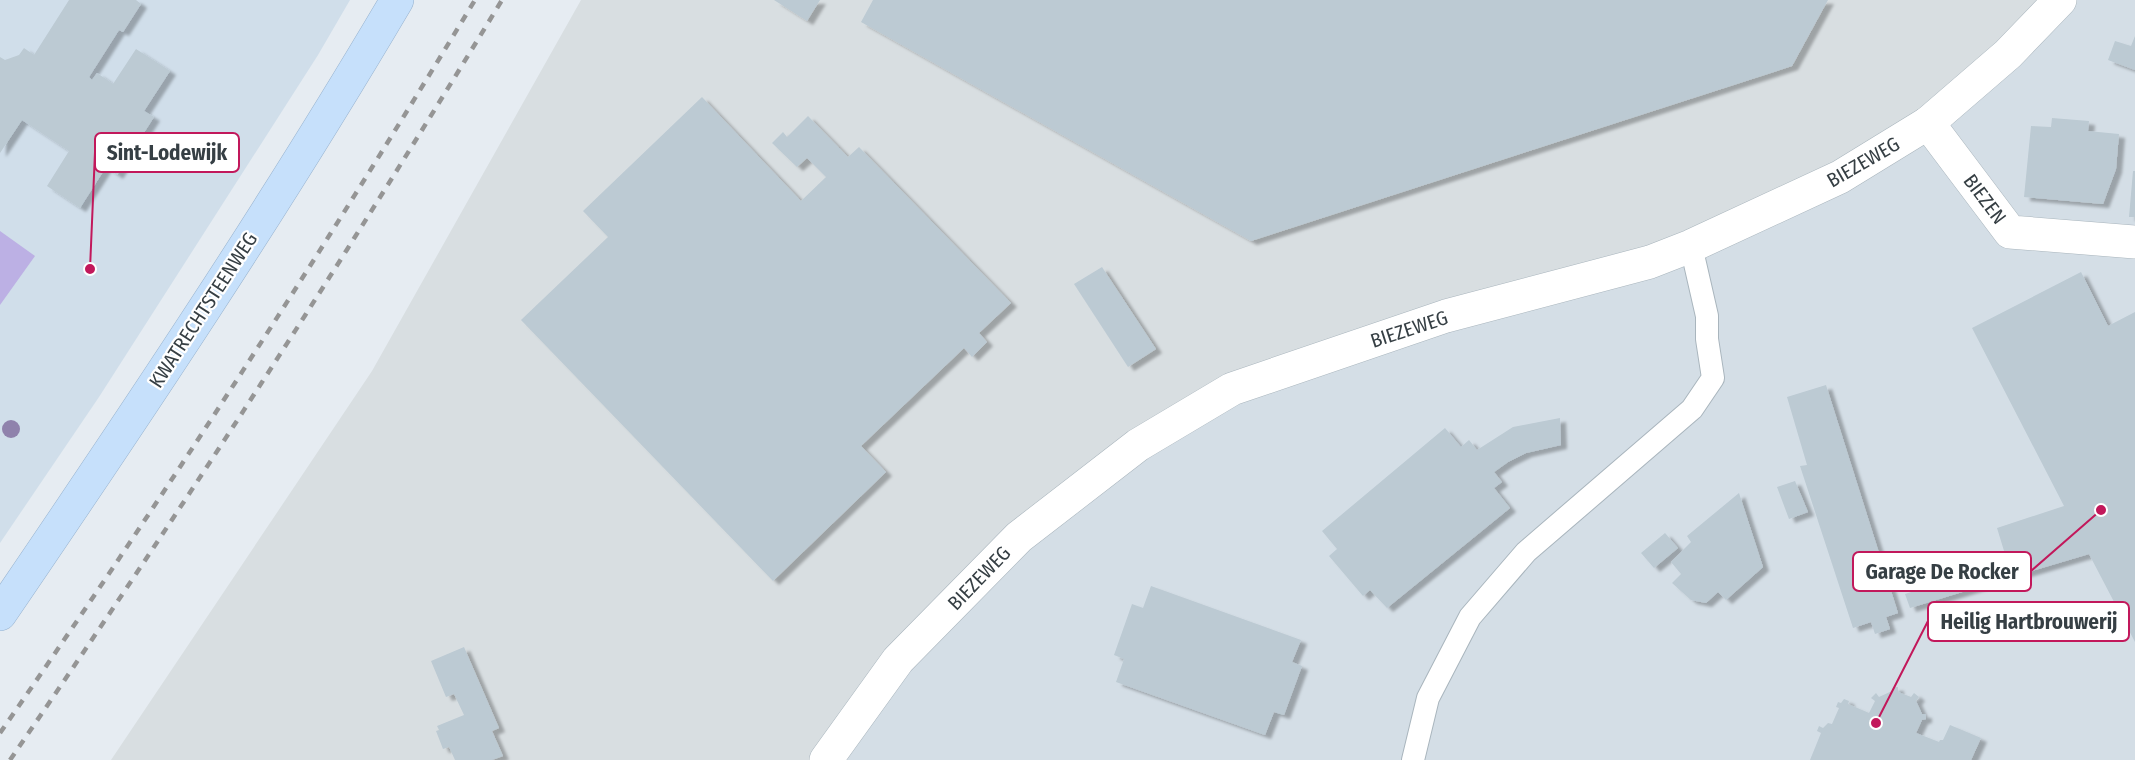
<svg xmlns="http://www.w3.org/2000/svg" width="2135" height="760" viewBox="0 0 2135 760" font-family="'Fira Sans Condensed',sans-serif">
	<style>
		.residential { fill: #d4dee6 }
		.industrial { fill: #d8dee1 }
		.education { fill: #d0deea }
		.green { fill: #bcb0e4 }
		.building { fill: #bccad3; filter: url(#shadow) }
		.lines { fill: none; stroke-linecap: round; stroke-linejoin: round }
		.lane-casing { stroke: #a9b5bd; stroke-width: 24 }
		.street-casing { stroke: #a9b5bd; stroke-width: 34 }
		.secondary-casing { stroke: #98b3cf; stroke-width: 34 }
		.lane { stroke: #fff; stroke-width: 22 }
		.street { stroke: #fff; stroke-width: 33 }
		.secondary { stroke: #c6e0fb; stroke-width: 33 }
		.rail { stroke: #959595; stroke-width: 4.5; stroke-dasharray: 8 8; stroke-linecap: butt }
		.tree { fill: #8f82ac }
		.labels { text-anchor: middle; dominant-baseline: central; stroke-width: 4.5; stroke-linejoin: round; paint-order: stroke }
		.street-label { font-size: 20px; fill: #363f44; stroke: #fff }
		.leader { fill: none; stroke: #c2185b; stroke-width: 2 }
		.callout-dot { fill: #c2185b; stroke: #fff; stroke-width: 2 }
		.callout { fill: #fff; stroke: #c2185b; stroke-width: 2 }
		.callout-label { font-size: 21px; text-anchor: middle; font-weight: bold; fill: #363f44 }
	</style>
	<defs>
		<filter id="shadow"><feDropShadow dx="6" dy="4" stdDeviation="1.5" flood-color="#0004"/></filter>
	</defs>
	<rect width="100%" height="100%" fill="#e6ecf2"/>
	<path class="residential" d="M 2060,0 L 2135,0 L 2135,760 L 826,760 L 898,660 L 1138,445 Z"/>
	<path class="industrial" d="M 581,0 L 2060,0 L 1928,123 L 1691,246 L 1232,389 L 1019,537 L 826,760 L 111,760 L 372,371 Z"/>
	<path class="education" d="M 0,0 L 350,0 L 318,55 L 99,397 L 0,543 Z"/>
	<path class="green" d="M 0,231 L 35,256 L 0,305 Z"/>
	<g class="building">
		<path d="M 69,0 L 136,0 L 141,4 L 123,32 L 119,30 L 89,77 L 92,80 L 97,73 L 113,84 L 136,49 L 170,71 L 144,111 L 154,117 L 117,175 L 106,167 L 80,208 L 47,186 L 69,151 L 22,120 L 0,153 L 0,57 L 5,60 L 19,55 L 24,48 L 34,55 Z"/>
		<path d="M 774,0 L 820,0 L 807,21 Z"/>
		<path d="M 873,0 L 1828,0 L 1792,66 L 1251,241 L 861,22 Z"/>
		<path d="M 2135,36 L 2135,70 L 2108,60 L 2115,41 L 2131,46 Z"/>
		<path d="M 702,97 L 801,201 L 826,177 L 807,158 L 797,167 L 772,143 L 783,132 L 787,137 L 808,116 L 848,157 L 859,147 L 1011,303 L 979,333 L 987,342 L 972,357 L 964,348 L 861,446 L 886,472 L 773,581 L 521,320 L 608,237 L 583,211 Z"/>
		<path d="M 2052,118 L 2089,121 L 2088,131 L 2119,134 L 2116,169 L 2103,204 L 2024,197 L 2031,126 L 2051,127 Z"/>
		<path d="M 2133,171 L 2135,171 L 2135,217 L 2129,217 Z"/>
		<path d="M 1102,267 L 1156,349 L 1128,367 L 1074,284 Z"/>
		<path d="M 2081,272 L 2108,326 L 2135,312 L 2135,642 L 2089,554 L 2012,577 L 1997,528 L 2064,506 L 1972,328 Z"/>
		<path d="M 1826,385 L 1898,613 L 1886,617 L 1890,629 L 1875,634 L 1871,622 L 1853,628 L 1800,466 L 1807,465 L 1787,397 Z"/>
		<path d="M 1560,418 L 1561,445 L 1526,453 L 1508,462 L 1494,472 L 1502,482 L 1494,488 L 1510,508 L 1387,608 L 1370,590 L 1363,596 L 1329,556 L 1337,549 L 1322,531 L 1445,428 L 1461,447 L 1469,440 L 1477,450 L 1513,427 Z"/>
		<path d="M 1795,481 L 1808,512 L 1789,519 L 1777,487 Z"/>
		<path d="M 1739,493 L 1763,567 L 1726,600 L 1718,592 L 1706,603 L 1691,600 L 1672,583 L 1681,574 L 1671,562 L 1691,542 L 1687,536 Z"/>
		<path d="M 1665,533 L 1678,548 L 1654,568 L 1641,553 Z"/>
		<path d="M 1980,570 L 1985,585 L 1910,608 L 1905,594 Z"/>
		<path d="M 1151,586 L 1301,640 L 1292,662 L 1302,666 L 1284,715 L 1274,712 L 1265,735 L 1116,682 L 1124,659 L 1114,655 L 1132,604 L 1143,608 Z"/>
		<path d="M 464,647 L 499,728 L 492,731 L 503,756 L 492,760 L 455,760 L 449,747 L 443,749 L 436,731 L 439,730 L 437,726 L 464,715 L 454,694 L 446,697 L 431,661 Z"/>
		<path d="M 1893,687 L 1898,687 L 1898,692 L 1911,697 L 1914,693 L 1919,697 L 1916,701 L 1922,714 L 1926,714 L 1926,719 L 1922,720 L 1916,733 L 1939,742 L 1940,740 L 1943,740 L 1950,725 L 1981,738 L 1971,760 L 1810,760 L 1821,733 L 1817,731 L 1819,726 L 1823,728 L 1828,723 L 1832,724 L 1839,708 L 1836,707 L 1838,702 L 1841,703 L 1844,699 L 1849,701 L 1848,704 L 1869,713 L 1875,701 L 1871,698 L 1876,693 L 1879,697 L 1892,691 Z"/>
	</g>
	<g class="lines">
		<g class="lane-casing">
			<path id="lane" d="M 1413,760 L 1428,698 L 1470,617 L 1526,552 L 1692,409 L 1713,378 L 1707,339 L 1707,316 L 1691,246"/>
		</g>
		<g class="street-casing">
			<g id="street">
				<path d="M 1928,123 L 2010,232 L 2135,242"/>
				<path d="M 826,760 L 898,660 L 1019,537 L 1138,445 L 1232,389 L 1446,316 L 1650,262 L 1691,246 L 1840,177 L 1928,123 L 2008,54 L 2060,0"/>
			</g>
		</g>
		<g class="secondary-casing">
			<path id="secondary" d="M 0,614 C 137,413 273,210 397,0"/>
		</g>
		<use href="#lane" class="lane"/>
		<use href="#street" class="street"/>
		<use href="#secondary" class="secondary"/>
		<g class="rail">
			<path d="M 0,733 C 166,494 324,249 475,0"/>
			<path d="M 10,760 C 181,511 345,258 502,0"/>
		</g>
	</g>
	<circle class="tree" cx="11" cy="429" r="9"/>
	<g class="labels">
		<g class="street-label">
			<text transform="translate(1863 162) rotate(-30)">BIEZEWEG</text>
			<text transform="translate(1985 199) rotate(53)">BIEZEN</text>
			<text transform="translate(203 310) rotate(-57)">KWATRECHTSTEENWEG</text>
			<text transform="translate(1409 329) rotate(-18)">BIEZEWEG</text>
			<text transform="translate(979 578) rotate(-46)">BIEZEWEG</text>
		</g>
	</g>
	<path class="leader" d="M90 269L95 152M2101 510L2031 571M1876 723L1928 621"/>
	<g class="callout-dot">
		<circle cx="90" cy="269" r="6"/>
		<circle cx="2101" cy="510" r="6"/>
		<circle cx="1876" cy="723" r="6"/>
	</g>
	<g class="callout">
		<rect x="95" y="133" width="144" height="39" rx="6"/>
		<rect x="1853" y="552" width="178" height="39" rx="6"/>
		<rect x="1928" y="602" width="201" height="39" rx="6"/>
	</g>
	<g class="callout-label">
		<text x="167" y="160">Sint-Lodewijk</text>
		<text x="1942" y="579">Garage De Rocker</text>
		<text x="2029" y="629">Heilig Hartbrouwerij</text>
	</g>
</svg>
